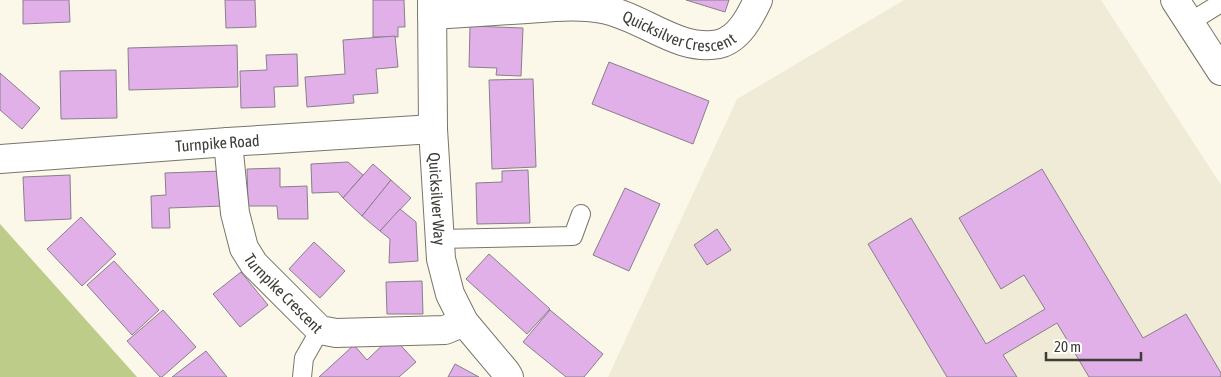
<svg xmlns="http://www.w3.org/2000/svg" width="1221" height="377" viewBox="0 0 1221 377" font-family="'Asap Condensed',sans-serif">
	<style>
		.built { fill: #f0ebd7 }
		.green { fill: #becc89 }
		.building { fill: #e2b0e9; stroke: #887f89 }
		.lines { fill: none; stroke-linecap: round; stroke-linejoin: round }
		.lane-casing { stroke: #787569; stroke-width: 20 }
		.street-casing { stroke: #787569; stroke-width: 30 }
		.lane { stroke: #fff; stroke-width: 18 }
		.street { stroke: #fff; stroke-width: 28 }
		.labels { text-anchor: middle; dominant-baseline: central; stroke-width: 4.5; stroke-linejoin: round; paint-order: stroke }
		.street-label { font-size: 16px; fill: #3e3d37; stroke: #fff }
	</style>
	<rect width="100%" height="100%" fill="#fbf8ea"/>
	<path class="built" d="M 904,0 L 1101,0 L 1221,185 L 1221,377 L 608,377 L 737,99 Z"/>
	<path class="green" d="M 0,224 L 137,377 L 0,377 Z"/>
	<g class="building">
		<path d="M 23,0 L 69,0 L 70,22 L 23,24 Z"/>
		<path d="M 225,0 L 255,0 L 256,27 L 226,28 Z"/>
		<path d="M 373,0 L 404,0 L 405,27 L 398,27 L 398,37 L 373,37 Z"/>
		<path d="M 686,0 L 729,0 L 725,12 Z"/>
		<path d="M 470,26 L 523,28 L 521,76 L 496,75 L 497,68 L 469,67 Z"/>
		<path d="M 395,36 L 398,67 L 376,69 L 378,93 L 353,95 L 354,103 L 307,107 L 305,77 L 345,74 L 343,40 Z"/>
		<path d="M 237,45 L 238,87 L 129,90 L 128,48 Z"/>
		<path d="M 297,54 L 298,86 L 274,87 L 275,107 L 241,108 L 240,71 L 267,70 L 266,55 Z"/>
		<path d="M 609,62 L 709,101 L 693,144 L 592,104 Z"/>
		<path d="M 116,70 L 117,118 L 61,119 L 60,71 Z"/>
		<path d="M 0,73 L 40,108 L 22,129 L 0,110 Z"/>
		<path d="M 533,79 L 536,167 L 492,169 L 489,80 Z"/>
		<path d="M 348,162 L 363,175 L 343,198 L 338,192 L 312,193 L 311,164 Z"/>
		<path d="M 373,164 L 391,180 L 362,216 L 343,198 Z"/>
		<path d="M 280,168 L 280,187 L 307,186 L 308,219 L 278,219 L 277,206 L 248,206 L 247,169 Z"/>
		<path d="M 1042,169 L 1143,338 L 1186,314 L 1221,373 L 1221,376 L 1219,377 L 1089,377 L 1057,323 L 1003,355 L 1017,377 L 947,377 L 868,244 L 911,218 L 986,344 L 1045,309 L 1024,275 L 1001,289 L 959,218 Z"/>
		<path d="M 528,170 L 530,223 L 477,224 L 476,183 L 502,182 L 502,171 Z"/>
		<path d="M 222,171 L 223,206 L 169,208 L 170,228 L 152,228 L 151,196 L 166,195 L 165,173 Z"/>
		<path d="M 70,175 L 71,219 L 25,221 L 23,177 Z"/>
		<path d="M 391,180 L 411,198 L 380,231 L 362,216 Z"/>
		<path d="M 625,188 L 660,204 L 629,271 L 593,255 Z"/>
		<path d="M 400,209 L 416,222 L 418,261 L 389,263 L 390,239 L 380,231 Z"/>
		<path d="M 81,217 L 116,254 L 82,286 L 47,249 Z"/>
		<path d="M 717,229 L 731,250 L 707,265 L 694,245 Z"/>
		<path d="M 314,242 L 345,271 L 320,298 L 289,269 Z"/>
		<path d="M 489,254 L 550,309 L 527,334 L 466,279 Z"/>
		<path d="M 114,261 L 159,310 L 132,335 L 87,285 Z"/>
		<path d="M 241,272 L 268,305 L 240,327 L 213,294 Z"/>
		<path d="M 422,281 L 423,314 L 387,314 L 386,282 Z"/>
		<path d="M 163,310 L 196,347 L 162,377 L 160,377 L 127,341 Z"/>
		<path d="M 550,310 L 603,354 L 584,377 L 566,377 L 523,342 Z"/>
		<path d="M 392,336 L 416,362 L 399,377 L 319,377 L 354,345 L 367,360 Z"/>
		<path d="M 206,351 L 227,377 L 172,377 Z"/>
		<path d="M 455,364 L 479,377 L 448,377 Z"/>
	</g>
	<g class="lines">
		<g class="lane-casing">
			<g id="lane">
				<path d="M 1190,22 L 1221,3"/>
				<path d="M 439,239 L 573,236 L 581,214"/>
				<path d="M 302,377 L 304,358 L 320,330"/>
			</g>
		</g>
		<g class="street-casing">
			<g id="street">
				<path id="s1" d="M 432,0 L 433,129 L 441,259 L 450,294 L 464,322 L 506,372 L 509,377"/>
				<path d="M 1175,0 L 1221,71"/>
				<path id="s2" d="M 432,15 C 464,13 495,11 527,9 C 553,7 582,4 607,10 C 644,18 679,52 719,44 C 739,39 750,17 758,0"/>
				<path id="s3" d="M 228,142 L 235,213 L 244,248 L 254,264 L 320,330 L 336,333 L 445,330 L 464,322"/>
				<path id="s4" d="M 0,159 L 228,142 L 433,129"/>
			</g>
		</g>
		<use href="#lane" class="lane"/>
		<use href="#street" class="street"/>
	</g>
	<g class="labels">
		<g class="street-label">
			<text stroke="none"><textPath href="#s2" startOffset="252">Quicksilver Crescent</textPath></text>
			<text stroke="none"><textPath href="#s4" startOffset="218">Turnpike Road</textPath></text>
			<text stroke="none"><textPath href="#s1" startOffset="199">Quicksilver Way</textPath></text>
			<text stroke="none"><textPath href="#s3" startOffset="168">Turnpike Crescent</textPath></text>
		</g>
	</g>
	<path d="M1046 352v8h95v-8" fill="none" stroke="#3e3d37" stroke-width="2.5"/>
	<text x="1054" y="352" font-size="15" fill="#3e3d37" stroke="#ffffff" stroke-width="4" paint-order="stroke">20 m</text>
</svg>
